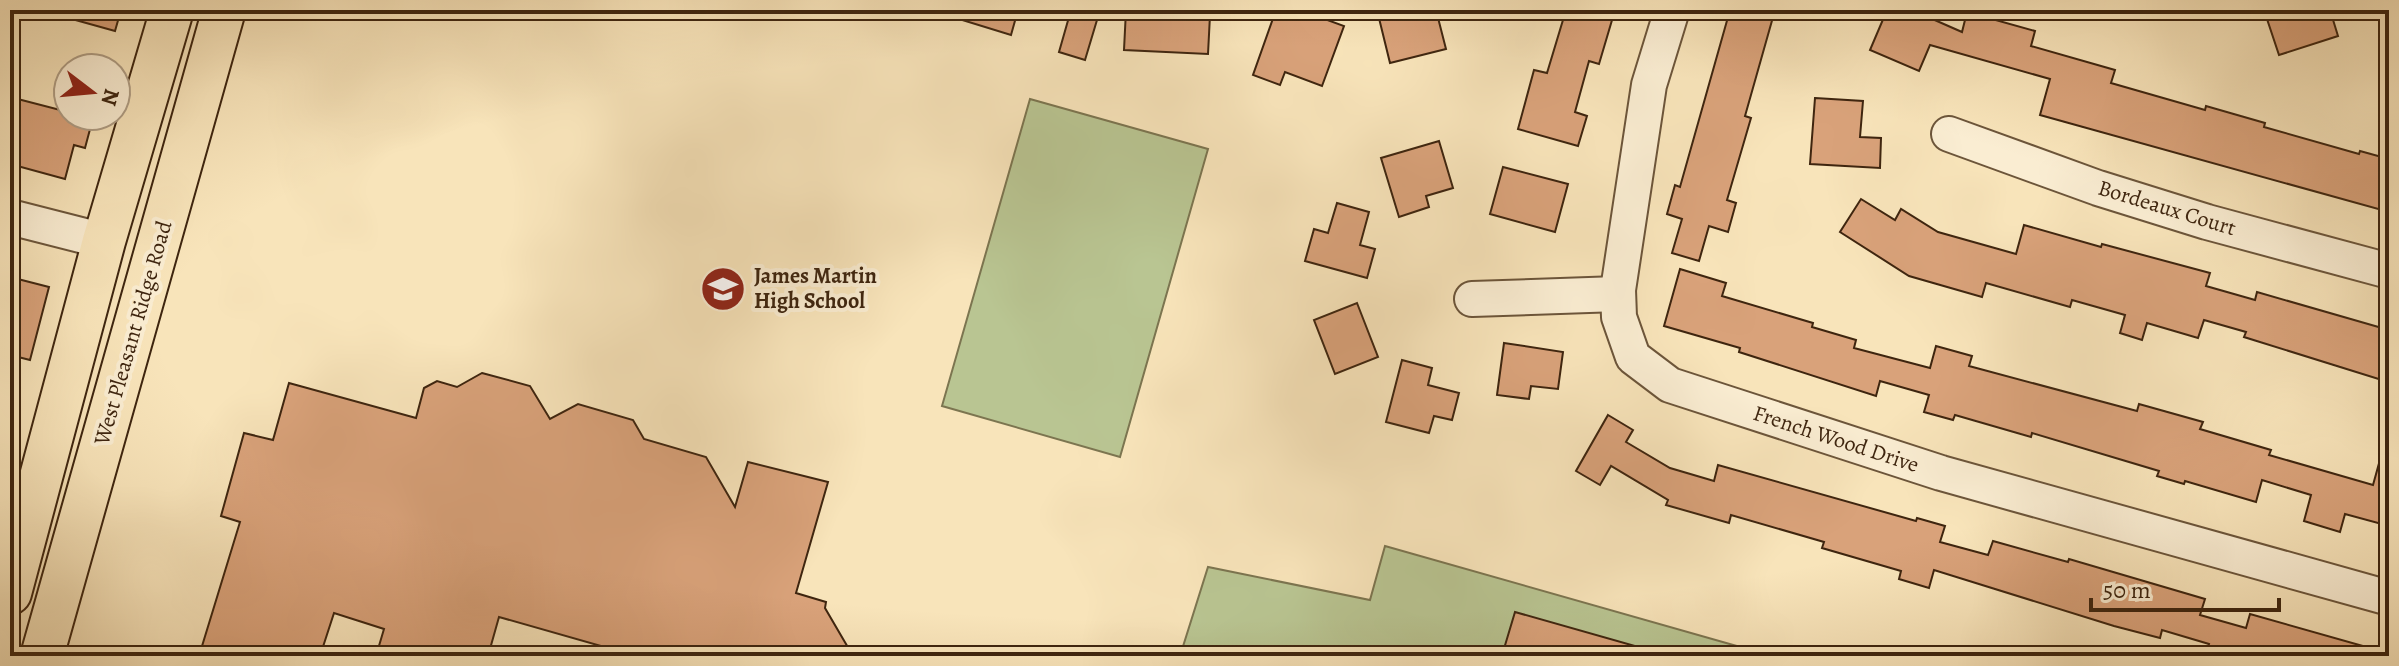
<svg xmlns="http://www.w3.org/2000/svg" width="2399" height="666" viewBox="0 0 2399 666" font-family="Alegreya,serif">
	<style>
		.pitch { fill: #b9c592; stroke: #7c7550; stroke-width: 2 }
		.building { fill: #d9a27a; stroke: #3e250f; stroke-width: 2 }
		.lines { fill: none; stroke-linecap: round; stroke-linejoin: round }
		.minor-casing { stroke: #6c553a; stroke-width: 38 }
		.major-casing { stroke: #3e250f; stroke-width: 46 }
		.minor { stroke: #faedd2; stroke-width: 34 }
		.major { stroke: #f8e4ba; stroke-width: 42 }
		.labels { text-anchor: middle; dominant-baseline: central; stroke-width: 8; stroke-linejoin: round; paint-order: stroke }
		.street-label { font-size: 22px; fill: #3e250f; stroke: #faedd2 }
		.poi-label { font-size: 22px; font-weight: bold; fill: #3e250f; stroke: #faedd2; text-anchor: start }
	</style>
	<rect width="100%" height="100%" fill="#f8e4ba"/>
	<filter id="stains"><feTurbulence type="fractalNoise" baseFrequency=".0025" numOctaves="4"/><feColorMatrix values="0 0 0 0 .2 0 0 0 0 .09 0 0 0 0 .02 0 0 0 .5 -.17"/></filter>
	<radialGradient id="worn" r=".72"><stop offset=".6" stop-color="#630" stop-opacity="0"/><stop offset="1" stop-color="#630" stop-opacity=".3"/></radialGradient>
	<g class="pitch">
		<path d="M 1030,99 L 1208,149 L 1120,457 L 942,406 Z"/>
		<path d="M 1385,546 L 1772,656 L 1180,656 L 1208,567 L 1370,600 Z"/>
	</g>
	<g class="building">
		<path d="M 62,10 L 121,10 L 115,31 L 61,16 Z"/>
		<path d="M 946,10 L 1018,10 L 1011,35 L 946,15 Z"/>
		<path d="M 1071,10 L 1100,10 L 1085,60 L 1059,52 Z"/>
		<path d="M 1126,10 L 1180,10 L 1180,14 L 1210,15 L 1208,54 L 1124,50 Z"/>
		<path d="M 1276,10 L 1300,10 L 1344,26 L 1322,86 L 1285,72 L 1280,85 L 1253,75 Z"/>
		<path d="M 1377,10 L 1436,10 L 1446,49 L 1390,63 Z"/>
		<path d="M 1566,10 L 1615,10 L 1599,64 L 1589,61 L 1575,112 L 1587,116 L 1578,146 L 1518,129 L 1534,70 L 1547,73 Z"/>
		<path d="M 1730,10 L 1775,10 L 1745,116 L 1751,118 L 1727,200 L 1736,203 L 1728,232 L 1709,226 L 1699,261 L 1672,253 L 1682,219 L 1667,214 L 1675,185 L 1680,187 Z"/>
		<path d="M 1887,10 L 1912,10 L 1962,32 L 1967,12 L 2035,31 L 2031,46 L 2115,70 L 2111,83 L 2205,110 L 2206,106 L 2265,123 L 2264,127 L 2359,154 L 2360,151 L 2389,159 L 2389,212 L 2040,115 L 2050,79 L 1930,45 L 1919,71 L 1870,50 Z"/>
		<path d="M 2264,10 L 2330,10 L 2338,36 L 2279,55 Z"/>
		<path d="M 10,97 L 68,112 L 68,116 L 93,118 L 85,148 L 74,145 L 65,179 L 10,164 Z"/>
		<path d="M 1815,98 L 1863,101 L 1860,137 L 1881,138 L 1880,168 L 1810,164 Z"/>
		<path d="M 1439,141 L 1453,188 L 1426,196 L 1429,207 L 1399,217 L 1381,158 Z"/>
		<path d="M 1503,167 L 1568,184 L 1555,232 L 1490,214 Z"/>
		<path d="M 1861,199 L 1895,220 L 1901,209 L 1938,232 L 2016,254 L 2024,225 L 2101,247 L 2102,244 L 2210,273 L 2206,286 L 2255,300 L 2257,292 L 2389,330 L 2389,366 L 2385,381 L 2244,337 L 2246,332 L 2204,320 L 2198,338 L 2147,323 L 2142,340 L 2120,333 L 2125,315 L 2072,300 L 2070,307 L 1986,283 L 1982,297 L 1909,276 L 1840,232 Z"/>
		<path d="M 1337,203 L 1369,212 L 1360,245 L 1375,249 L 1367,278 L 1305,261 L 1314,229 L 1328,233 Z"/>
		<path d="M 1680,269 L 1726,283 L 1722,296 L 1813,323 L 1812,327 L 1856,340 L 1854,348 L 1930,368 L 1936,346 L 1972,356 L 1969,366 L 2137,411 L 2139,404 L 2203,422 L 2200,429 L 2271,450 L 2269,455 L 2373,485 L 2383,449 L 2389,450 L 2389,526 L 2345,514 L 2340,532 L 2304,521 L 2311,495 L 2262,480 L 2256,502 L 2185,481 L 2184,484 L 2157,476 L 2159,471 L 2032,433 L 2031,437 L 1955,415 L 1953,420 L 1924,412 L 1929,395 L 1880,381 L 1876,396 L 1739,352 L 1740,348 L 1664,326 Z"/>
		<path d="M 10,277 L 49,287 L 30,360 L 10,355 Z"/>
		<path d="M 1357,303 L 1378,357 L 1335,374 L 1314,320 Z"/>
		<path d="M 1504,343 L 1563,352 L 1558,389 L 1531,386 L 1529,399 L 1497,395 Z"/>
		<path d="M 1402,360 L 1432,368 L 1428,385 L 1459,393 L 1452,420 L 1434,416 L 1429,433 L 1386,422 Z"/>
		<path d="M 482,373 L 530,386 L 550,419 L 578,404 L 633,420 L 644,439 L 706,457 L 735,507 L 748,462 L 828,482 L 796,593 L 826,602 L 825,608 L 853,656 L 636,656 L 499,617 L 488,656 L 376,656 L 384,629 L 334,613 L 320,656 L 199,656 L 240,522 L 221,516 L 244,433 L 273,440 L 289,383 L 416,418 L 424,388 L 437,381 L 457,387 Z"/>
		<path d="M 1608,415 L 1633,430 L 1626,442 L 1670,468 L 1714,481 L 1718,465 L 1916,521 L 1917,518 L 1945,526 L 1940,542 L 1988,555 L 1993,541 L 2068,562 L 2069,559 L 2205,599 L 2200,615 L 2246,628 L 2250,614 L 2377,650 L 2376,656 L 2225,656 L 2207,651 L 2209,644 L 2162,630 L 2160,638 L 2114,626 L 1934,570 L 1929,588 L 1899,579 L 1901,571 L 1822,548 L 1824,542 L 1731,515 L 1729,523 L 1666,505 L 1668,500 L 1611,466 L 1600,485 L 1576,471 Z"/>
		<path d="M 1515,612 L 1649,650 L 1649,656 L 1515,656 L 1503,652 Z"/>
	</g>
	<g class="lines">
		<g class="minor-casing">
			<g id="minor">
				<path d="M 1672,10 L 1649,85 L 1618,290 L 1619,317 L 1633,357 L 1670,385 L 1941,473 L 2389,598"/>
				<path d="M 1949,134 L 2098,188 L 2207,222 L 2389,271"/>
				<path d="M 10,217 L 104,241"/>
				<path d="M 1472,299 L 1618,294"/>
			</g>
		</g>
		<g class="major-casing">
			<g id="major">
				<path d="M 10,593 L 104,241 L 172,10"/>
				<path d="M 42,656 L 224,10"/>
			</g>
		</g>
		<use href="#minor" class="minor"/>
		<use href="#major" class="major"/>
	</g>
	<defs>
		<g id="school-disc" transform="scale(2.3)"><circle r="9.5" fill="#8f2418" stroke="#faedd2"/><path d="M0-5L7-2L0 1L-7-2ZM-4 1L0 2.5L4 1V4Q0 6-4 4Z" fill="#fff"/></g>
	</defs>
	<g fill-rule="evenodd">
		<use href="#school-disc" x="723" y="289"/>
	</g>
	<g class="labels">
		<g class="street-label">
			<text transform="translate(2167 208) rotate(17)">Bordeaux Court</text>
			<text transform="translate(133 333) rotate(-74)">West Pleasant Ridge Road</text>
			<text transform="translate(1836 439) rotate(18)">French Wood Drive</text>
		</g>
		<g class="poi-label">
			<text x="754" y="276">James Martin<tspan x="754" dy="25">High School</tspan></text>
		</g>
	</g>
	<rect width="2399" height="666" fill="none" stroke="#f8e4ba" stroke-width="40"/>
	<rect x="12" y="12" width="2375" height="642" fill="none" stroke="#3e250f" stroke-width="4"/>
	<rect x="20" y="20" width="2359" height="626" fill="none" stroke="#3e250f" stroke-width="2"/>
	<g transform="translate(92 92) rotate(106)"><circle r="38" fill="#faedd2" stroke="#af9d84" stroke-width="2"/>
	<path d="M0-6L14 30L0 20L-14 30Z" fill="#8f2418"/>
	<text y="-12" font-size="22" font-weight="bold" text-anchor="middle" fill="#3e250f">N</text>
	</g>
	<path d="M2091 598v12h188v-12" fill="none" stroke="#3e250f" stroke-width="4"/>
	<text x="2103" y="598" font-size="24" fill="#3e250f" stroke="#faedd2" stroke-width="6" paint-order="stroke">50 m</text>
	<rect width="100%" height="100%" filter="url(#stains)"/>
	<rect width="100%" height="100%" fill="url(#worn)"/>
</svg>
